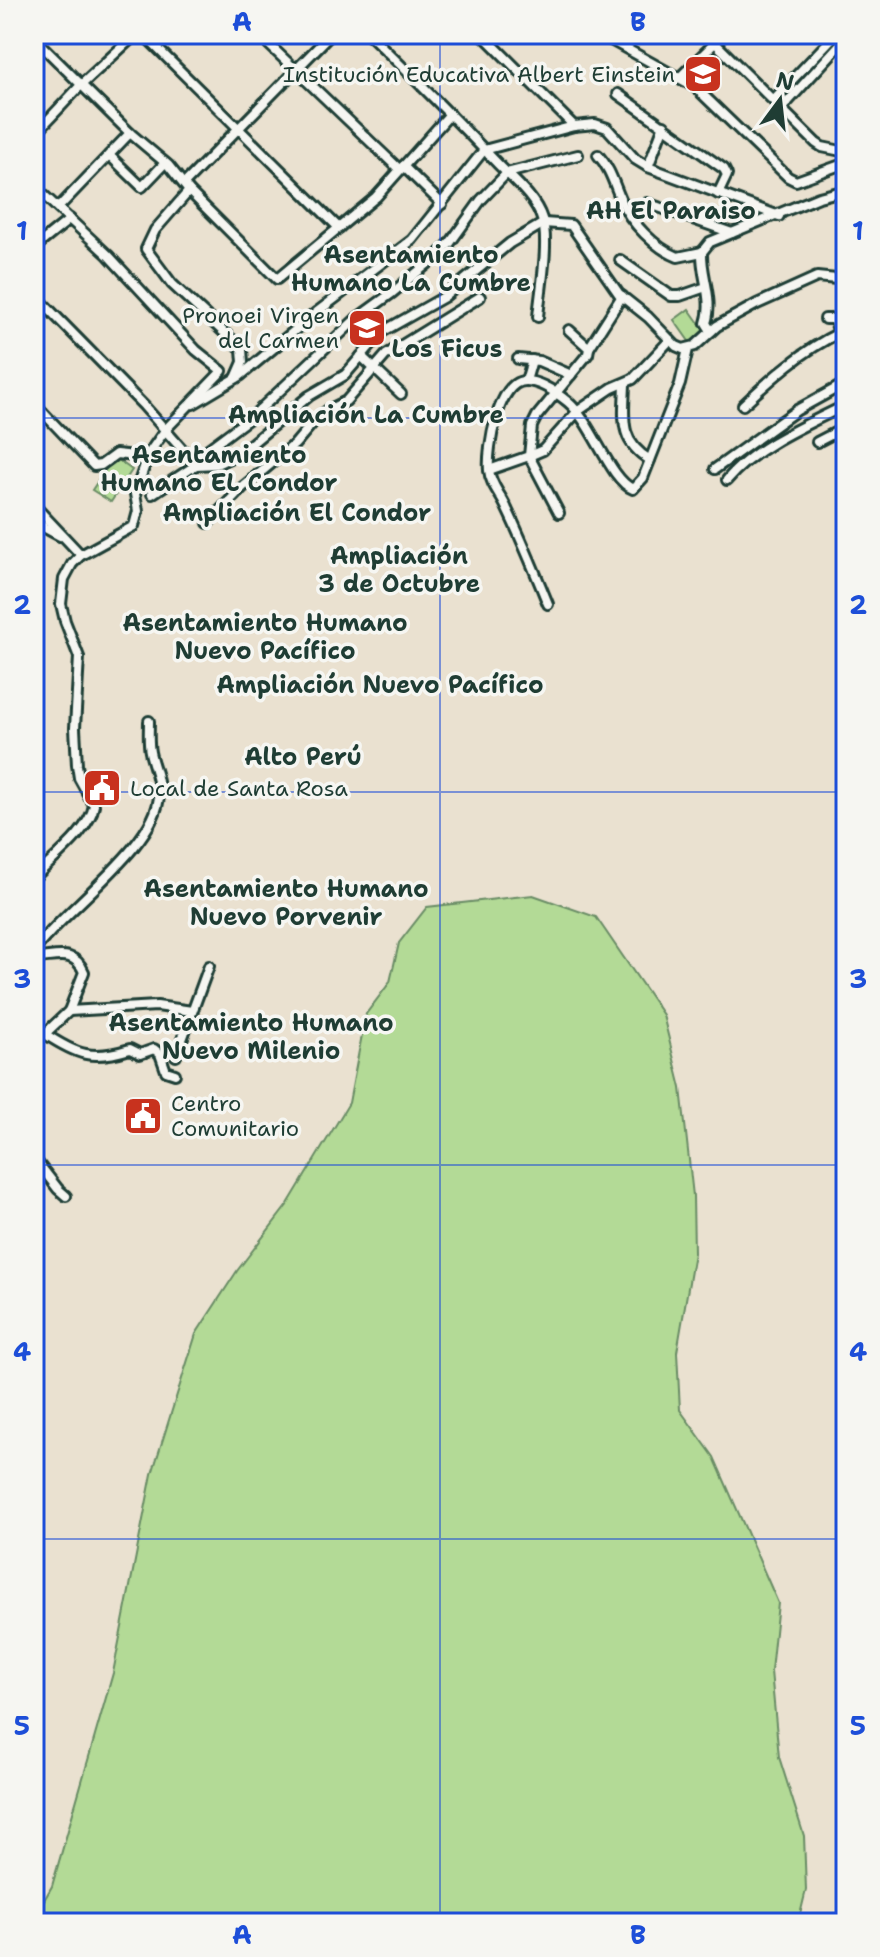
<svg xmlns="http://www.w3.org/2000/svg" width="880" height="1957" viewBox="0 0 880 1957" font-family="'Shantell Sans',sans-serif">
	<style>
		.green { fill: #b3da96; stroke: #698c65; stroke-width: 2 }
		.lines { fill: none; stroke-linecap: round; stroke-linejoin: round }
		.minor-casing { stroke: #1f3d34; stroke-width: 14 }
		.minor { stroke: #f6f6f2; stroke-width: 8 }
		.grid { fill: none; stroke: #1d4ed8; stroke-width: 2; stroke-opacity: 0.55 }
		.labels { text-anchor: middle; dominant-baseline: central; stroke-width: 7; stroke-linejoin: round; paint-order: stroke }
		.poi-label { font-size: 22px; fill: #1f3d34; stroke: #f6f6f2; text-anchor: end }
		.neighbourhood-label { font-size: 24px; font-weight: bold; fill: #1f3d34; stroke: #f6f6f2 }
		.neatline { fill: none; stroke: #1d4ed8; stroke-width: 3 }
		.grid-label { font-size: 26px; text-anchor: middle; font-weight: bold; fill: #1d4ed8 }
	</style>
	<rect width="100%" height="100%" fill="#eae1d0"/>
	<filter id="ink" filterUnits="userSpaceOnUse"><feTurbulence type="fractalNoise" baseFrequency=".0125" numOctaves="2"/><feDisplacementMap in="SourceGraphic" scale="16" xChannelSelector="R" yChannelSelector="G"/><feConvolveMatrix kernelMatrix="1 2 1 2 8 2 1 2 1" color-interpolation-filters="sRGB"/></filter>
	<g filter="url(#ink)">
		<g class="green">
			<path d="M 689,309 L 706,333 L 691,344 L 674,320 Z"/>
			<path d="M 114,457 L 132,470 L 111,502 L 92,490 Z"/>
			<path d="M 533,895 L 596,917 L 663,1015 L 681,1088 L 693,1196 L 694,1253 L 677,1352 L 680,1410 L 714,1457 L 778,1603 L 771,1671 L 779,1757 L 804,1836 L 806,1890 L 798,1923 L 34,1923 L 34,1918 L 52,1886 L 113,1673 L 152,1474 L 196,1334 L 237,1271 L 288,1204 L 349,1103 L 366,1014 L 390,982 L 399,943 L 427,907 Z"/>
		</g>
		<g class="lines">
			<g class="minor-casing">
				<g id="minor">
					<path d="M 143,34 L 339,228"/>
					<path d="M 258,34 L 400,170"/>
					<path d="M 369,34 C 412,76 454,118 496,162 C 511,178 535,196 542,219 C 550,240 540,293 538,317"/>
					<path d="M 482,34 L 574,126"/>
					<path d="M 600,34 L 695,87 L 788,177 L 796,181 L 846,163"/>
					<path d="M 706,34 L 816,143 L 822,147 L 846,152"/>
					<path d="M 34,38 L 130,133 L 168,165 L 189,191 L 277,279 L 376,197 L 450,114"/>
					<path d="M 679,78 L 724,34"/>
					<path d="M 618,94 L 724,169 L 727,175 L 718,194"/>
					<path d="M 774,99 L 836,34"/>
					<path d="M 782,108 L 844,40"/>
					<path d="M 34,135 L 81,85 L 136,34"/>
					<path d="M 109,155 L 142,187 L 165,163"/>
					<path d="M 598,155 C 610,168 614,184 621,200 C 630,222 655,248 678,257 L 702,252"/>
					<path d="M 403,166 L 442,204"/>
					<path d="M 648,167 L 664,125"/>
					<path d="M 184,184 L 331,34"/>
					<path d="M 34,186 L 108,255 L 196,350 L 222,371 L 166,429 L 149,453 L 135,494 L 138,511 L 134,526 L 81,555 L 72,564 L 64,579 L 61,604 L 65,621 L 79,657 L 75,728 L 77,765 L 79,778 L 94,805 C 90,831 52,859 34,878"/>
					<path d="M 189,191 L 155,230 L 146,249 L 172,284 L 242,349 L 243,362 L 236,378"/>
					<path d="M 647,203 L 732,233"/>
					<path d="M 58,208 L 130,133"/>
					<path d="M 34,248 L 70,219"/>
					<path d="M 702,252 L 710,242 L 819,197 L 846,190"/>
					<path d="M 702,252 C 701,276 714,299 706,323 L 711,331"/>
					<path d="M 620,260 L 671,296 L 680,296 L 706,287"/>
					<path d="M 34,294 L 144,406 L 196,465"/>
					<path d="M 834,318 L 841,339 L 846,343"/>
					<path d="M 825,319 L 846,319"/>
					<path d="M 589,348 L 622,296"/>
					<path d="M 361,356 L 401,394"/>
					<path d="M 518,359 L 539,361 L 571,375"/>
					<path d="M 526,381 L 532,360"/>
					<path d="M 625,384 C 624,417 618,441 650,460"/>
					<path d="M 34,403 L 94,466 L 101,465 L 116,454 L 135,456 L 149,453"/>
					<path d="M 193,404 L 240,376 L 317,312 L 412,240 L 484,150 L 574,126 L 595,124 L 607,128 L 635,159 L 648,167 L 779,216"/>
					<path d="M 743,405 C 772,378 803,350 839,333"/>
					<path d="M 817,442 L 846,427"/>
					<path d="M 192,461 L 255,414 L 356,319 L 392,293 L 437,256 L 450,243 L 481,200 L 507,173 L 578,155"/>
					<path d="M 715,469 L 797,410 L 846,383"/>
					<path d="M 489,470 L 529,456 L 532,426 L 537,416 L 588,354 L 589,348 L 569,330"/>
					<path d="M 727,480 C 754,447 808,424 846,405"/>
					<path d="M 152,494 L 196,465 L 217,464 L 240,453 L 309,396 L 345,375 L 382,332 L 444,297 L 510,243 L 544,223 L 571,225 L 619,294 L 648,317 L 676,346 L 683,349 L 695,346 L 717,326 L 757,304 L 817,277 L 846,280"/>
					<path d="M 34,505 L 81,555"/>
					<path d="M 559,513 L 529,456 L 543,450 L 578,411 L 612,388 L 633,379 L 670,340"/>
					<path d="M 34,522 L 60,536"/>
					<path d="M 208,523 L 243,487 L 295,444 L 316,419 L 328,410 L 346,401 L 386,355 L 480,297"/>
					<path d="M 548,604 C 535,572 522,540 507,509 C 502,496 490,484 489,470 C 487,449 498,381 525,381 C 540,381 557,393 568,402 C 592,422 610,480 633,489 L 643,478 L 680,384 L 688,349"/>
					<path d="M 34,951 C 63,910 159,844 159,794 C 160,779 153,767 150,752 C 148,743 149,731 149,721"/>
					<path d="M 34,958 C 55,958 74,948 84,972 L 69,1011 L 34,1044"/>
					<path d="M 69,1011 L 157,1006 L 192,1011"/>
					<path d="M 45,1034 C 77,1055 92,1061 130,1049 L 140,1054 L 154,1049 L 160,1054 L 166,1071 L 175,1074"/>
					<path d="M 176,1056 L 209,966"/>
					<path d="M 34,1158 L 58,1189 L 66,1196"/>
				</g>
			</g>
			<use href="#minor" class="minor"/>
		</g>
	</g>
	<path class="grid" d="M 440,34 L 440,1923M 34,418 L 846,418M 34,792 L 846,792M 34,1165 L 846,1165M 34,1539 L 846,1539"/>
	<defs>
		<g id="school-square" transform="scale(2)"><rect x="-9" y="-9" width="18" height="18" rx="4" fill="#c8321e" stroke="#f6f6f2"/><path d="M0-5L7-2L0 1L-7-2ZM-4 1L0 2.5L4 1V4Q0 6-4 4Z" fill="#fff"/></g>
		<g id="civic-square" transform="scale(2)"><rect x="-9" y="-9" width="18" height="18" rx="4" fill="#c8321e" stroke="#f6f6f2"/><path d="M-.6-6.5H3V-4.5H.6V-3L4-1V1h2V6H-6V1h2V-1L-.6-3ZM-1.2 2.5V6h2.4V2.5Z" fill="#fff"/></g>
	</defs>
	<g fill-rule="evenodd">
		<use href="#school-square" x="703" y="74"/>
		<use href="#school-square" x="367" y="328"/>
		<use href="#civic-square" x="102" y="788"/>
		<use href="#civic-square" x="143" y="1116"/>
	</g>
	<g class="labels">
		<g class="poi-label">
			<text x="675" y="74">Institución Educativa Albert Einstein</text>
			<text x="339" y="315">Pronoei Virgen<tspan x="339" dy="25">del Carmen</tspan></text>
			<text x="130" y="788" text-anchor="start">Local de Santa Rosa</text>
			<text x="171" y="1103" text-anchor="start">Centro<tspan x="171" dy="25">Comunitario</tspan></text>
		</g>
		<g class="neighbourhood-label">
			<text x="671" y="211">AH El Paraiso</text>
			<text x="411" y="255">Asentamiento<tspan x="411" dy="28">Humano La Cumbre</tspan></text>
			<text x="447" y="349">Los Ficus</text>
			<text x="366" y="415">Ampliación La Cumbre</text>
			<text x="219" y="455">Asentamiento<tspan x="219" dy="28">Humano EL Condor</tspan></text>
			<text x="297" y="513">Ampliación El Condor</text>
			<text x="399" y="556">Ampliación<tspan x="399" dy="28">3 de Octubre</tspan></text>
			<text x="265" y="623">Asentamiento Humano<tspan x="265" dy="28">Nuevo Pacífico</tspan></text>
			<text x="380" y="685">Ampliación Nuevo Pacífico</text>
			<text x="303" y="757">Alto Perú</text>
			<text x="286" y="889">Asentamiento Humano<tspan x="286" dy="28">Nuevo Porvenir</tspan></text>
			<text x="251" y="1023">Asentamiento Humano<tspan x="251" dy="28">Nuevo Milenio</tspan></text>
		</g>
	</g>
	<rect width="880" height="1957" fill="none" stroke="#f6f6f2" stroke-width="88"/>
	<g transform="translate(780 100) rotate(15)" stroke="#f6f6f2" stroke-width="6" paint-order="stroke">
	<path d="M0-6L14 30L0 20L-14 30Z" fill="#1f3d34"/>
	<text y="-12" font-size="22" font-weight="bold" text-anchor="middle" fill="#1f3d34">N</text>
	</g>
	<rect x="44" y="44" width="792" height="1869" class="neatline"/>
	<g class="grid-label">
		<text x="242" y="31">A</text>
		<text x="638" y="31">B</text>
		<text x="22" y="240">1</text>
		<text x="858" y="240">1</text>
		<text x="22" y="614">2</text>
		<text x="858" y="614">2</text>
		<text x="22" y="988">3</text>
		<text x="858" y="988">3</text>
		<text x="22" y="1361">4</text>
		<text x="858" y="1361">4</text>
		<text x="22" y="1735">5</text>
		<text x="858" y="1735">5</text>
		<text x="242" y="1944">A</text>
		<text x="638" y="1944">B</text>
	</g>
</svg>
